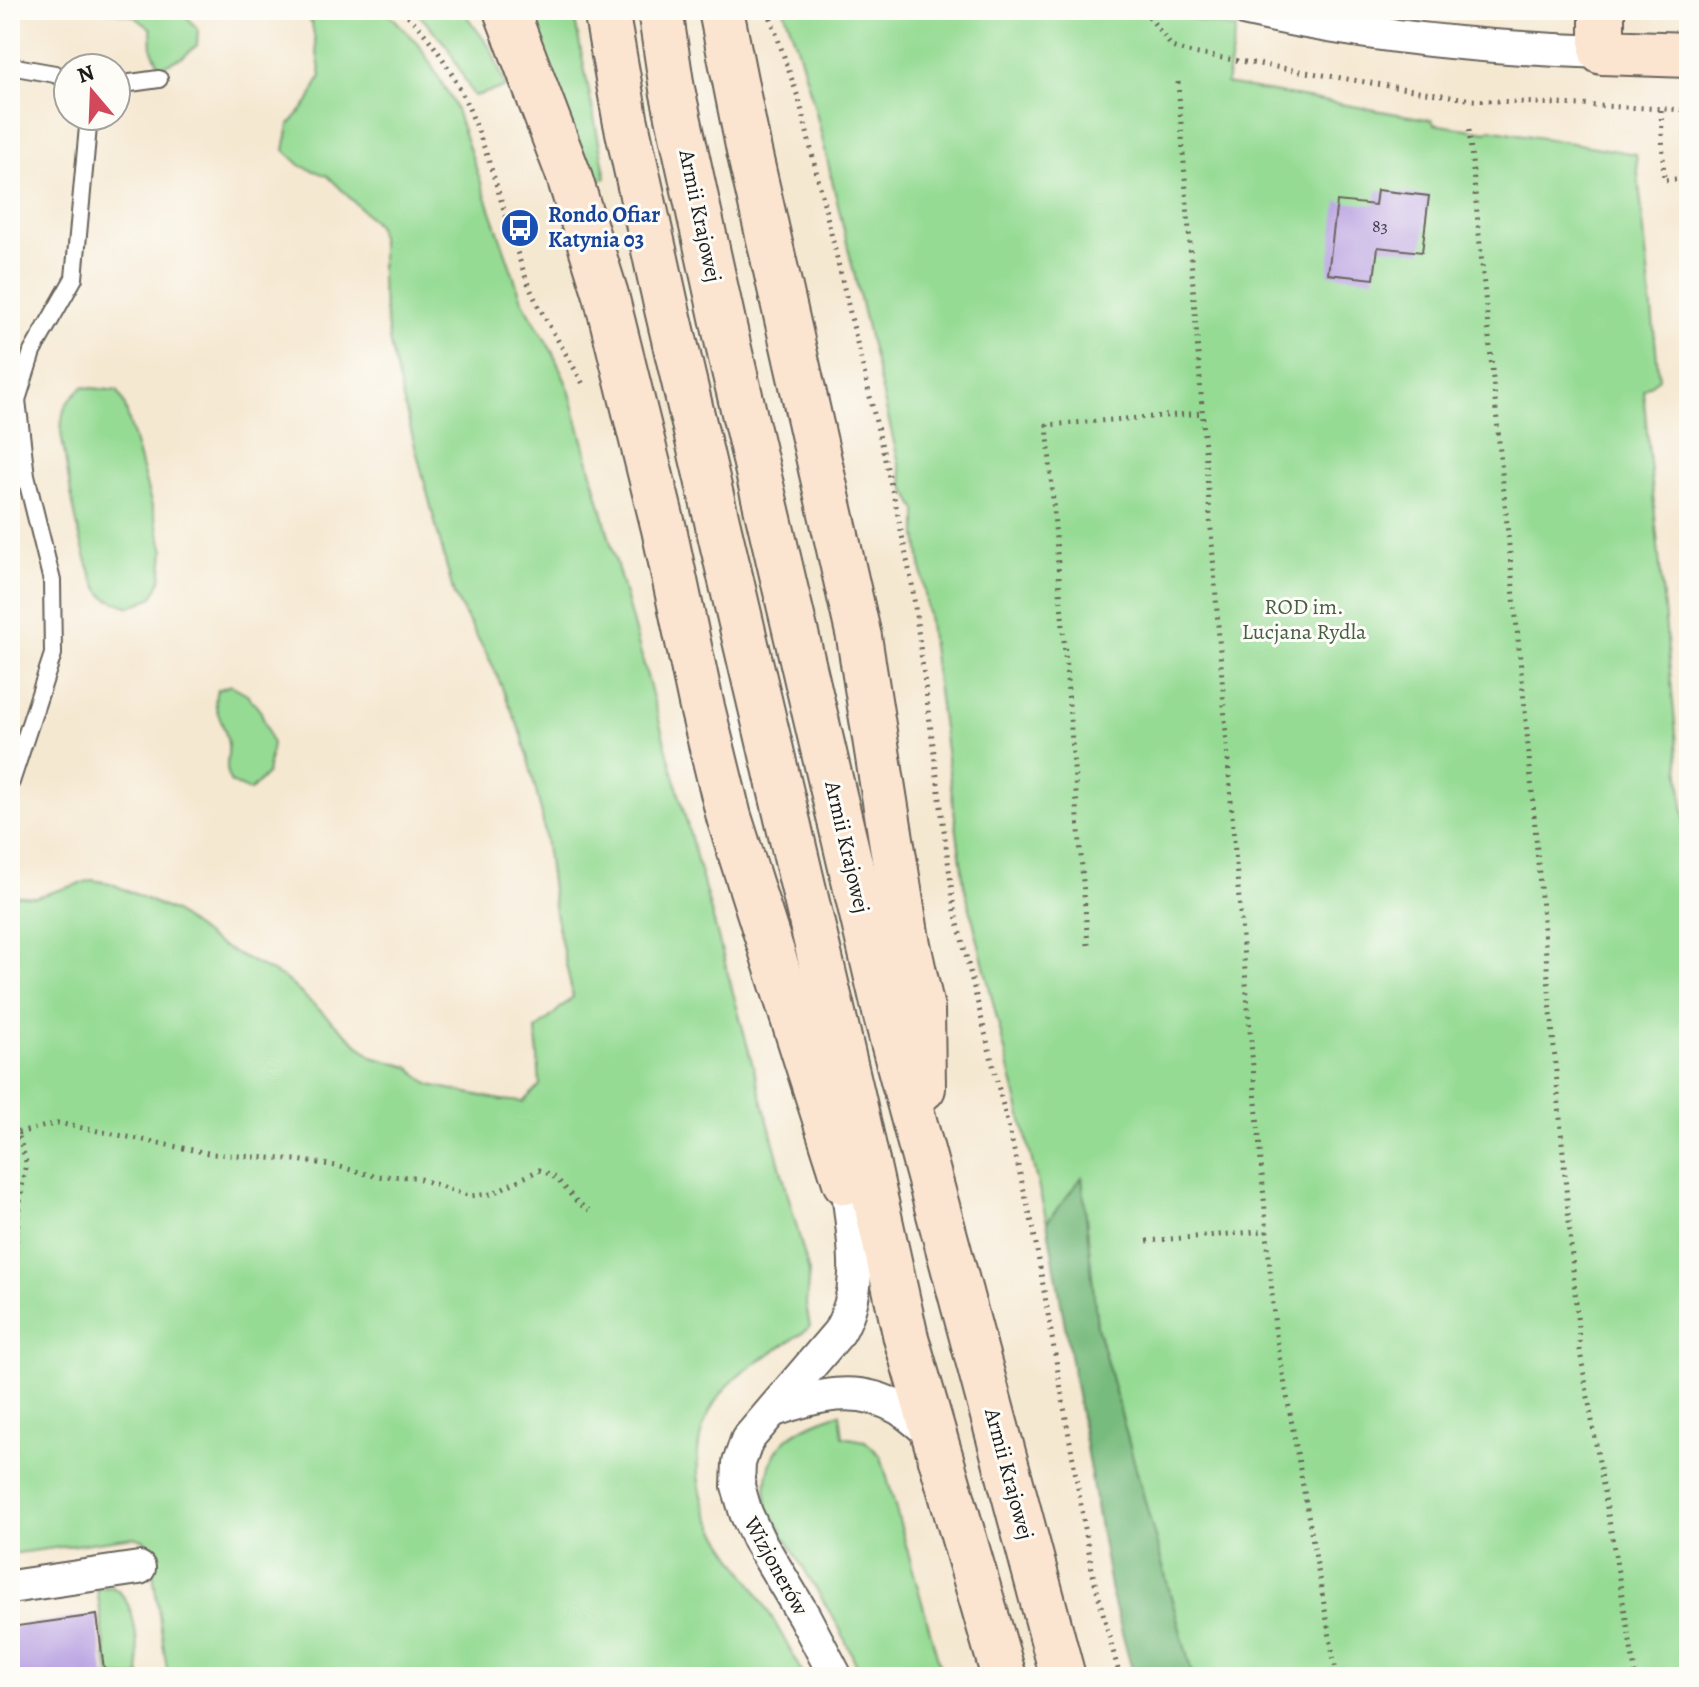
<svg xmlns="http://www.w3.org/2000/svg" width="1699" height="1687" viewBox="0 0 1699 1687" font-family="Alegreya,serif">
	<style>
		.green { fill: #96db94; stroke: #597c58; stroke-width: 2 }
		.forest { fill: #78bb7e; stroke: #4a6c4d; stroke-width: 2 }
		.building { fill: #b39ae0 }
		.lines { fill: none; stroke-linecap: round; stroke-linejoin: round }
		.lane-casing { stroke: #68635b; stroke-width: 20 }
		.street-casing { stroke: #68635b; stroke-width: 36 }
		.secondary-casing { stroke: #68635b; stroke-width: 48 }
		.path { stroke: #68635b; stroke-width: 5; stroke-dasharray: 2 6; stroke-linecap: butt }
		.lane { stroke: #fff; stroke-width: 16 }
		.street { stroke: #fff; stroke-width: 32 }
		.secondary { stroke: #fce5d0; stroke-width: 44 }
		.labels { text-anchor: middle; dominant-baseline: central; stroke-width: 6; stroke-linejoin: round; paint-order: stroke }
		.number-label { font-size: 18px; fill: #423c4d }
		.transit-label { font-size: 22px; font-weight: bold; fill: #164399; stroke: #fdfcf7; text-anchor: start }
		.street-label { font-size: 22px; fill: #1c1c1c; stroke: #fdfcf7 }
		.park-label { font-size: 22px; fill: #475f46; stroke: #fdfcf7 }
	</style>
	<rect width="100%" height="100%" fill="#fdfcf7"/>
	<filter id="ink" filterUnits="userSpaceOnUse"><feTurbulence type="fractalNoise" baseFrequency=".0125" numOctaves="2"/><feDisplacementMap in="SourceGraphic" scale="16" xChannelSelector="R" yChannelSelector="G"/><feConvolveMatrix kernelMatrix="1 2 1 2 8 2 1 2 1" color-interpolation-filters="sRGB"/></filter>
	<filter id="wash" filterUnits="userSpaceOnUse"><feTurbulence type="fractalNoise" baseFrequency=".006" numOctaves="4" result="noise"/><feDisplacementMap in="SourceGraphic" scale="32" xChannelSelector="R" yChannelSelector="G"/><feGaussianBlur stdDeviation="1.8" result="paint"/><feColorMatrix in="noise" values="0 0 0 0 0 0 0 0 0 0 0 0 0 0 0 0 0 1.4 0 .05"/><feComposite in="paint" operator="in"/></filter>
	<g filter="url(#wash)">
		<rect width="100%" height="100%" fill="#f5e8d1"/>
		<g class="green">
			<path d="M 104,10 L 181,10 L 198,29 L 197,45 L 183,57 L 160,67 L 152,50 L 151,29 L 134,16 Z"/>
			<path d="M 301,10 L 386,10 L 420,46 L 453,102 L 522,300 L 553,353 L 569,389 L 809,1272 L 806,1304 L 810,1327 C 786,1346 757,1359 735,1379 C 690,1420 688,1479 716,1530 C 726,1547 739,1564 750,1581 C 769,1612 788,1644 804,1677 L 168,1677 L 149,1546 L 144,1540 L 134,1537 L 10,1554 L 10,895 L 36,897 L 92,880 L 110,883 L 173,911 L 214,942 L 284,978 L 372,1057 L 409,1067 L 430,1085 L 501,1100 L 523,1102 L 540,1085 L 536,1030 L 573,997 L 555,913 L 542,815 L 522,735 L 493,666 L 454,595 L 403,400 L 390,345 L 381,282 L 381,243 L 377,225 L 328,176 L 301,166 L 284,150 L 289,125 L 308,103 L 321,76 L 312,24 Z"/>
			<path d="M 415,10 L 462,10 L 491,49 L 506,87 L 475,96 L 473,95 L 447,46 Z"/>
			<path d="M 528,10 L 573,10 L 606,178 L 591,182 Z"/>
			<path d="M 784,10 L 1155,10 L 1236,29 L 1226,84 L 1432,120 L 1434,124 L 1440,125 L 1487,132 L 1490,129 L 1636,154 L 1659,378 L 1643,390 L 1689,868 L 1689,1677 L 1193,1677 L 1097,1326 L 1082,1178 L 1047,1222 L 964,884 L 917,535 L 917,510 L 905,489 L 816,112 L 798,49 Z"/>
			<path d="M 1679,118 L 1689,118 L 1689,165 L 1683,166 Z"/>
			<path d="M 83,387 L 118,391 L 125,406 L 164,551 L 161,580 L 153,597 L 130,607 C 123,604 113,602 107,598 C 81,581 67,466 61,433 C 62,410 64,402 83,387 Z"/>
			<path d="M 231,685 L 247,694 L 261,712 L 272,744 L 267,774 L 250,791 L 230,782 C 224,762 229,762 228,745 C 227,725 210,710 217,690 Z"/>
			<path d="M 840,1413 L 843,1437 L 865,1441 L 881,1456 L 943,1677 L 862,1677 L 840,1629 L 767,1507 C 761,1448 789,1429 840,1413 Z"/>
			<path d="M 112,1587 C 138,1599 137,1651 140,1677 L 109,1677 L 97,1588 Z"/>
		</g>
		<path class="forest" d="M 1082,1177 L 1097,1326 L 1193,1677 L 1134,1677 L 1111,1592 L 1047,1222 Z"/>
		<g id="blocks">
			<g class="building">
				<path d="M 1377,190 L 1429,196 L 1422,252 L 1378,247 L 1374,279 L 1328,274 L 1337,201 L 1375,205 Z"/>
				<path d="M 97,1615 L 105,1677 L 10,1677 L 10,1627 Z"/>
			</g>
		</g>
	</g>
	<g filter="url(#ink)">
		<use href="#blocks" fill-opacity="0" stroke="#68635b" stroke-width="2"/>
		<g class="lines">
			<g class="lane-casing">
				<g id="lane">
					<path d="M 10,66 L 55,74 L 68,82"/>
					<path d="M 116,85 L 159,79"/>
					<path d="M 11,782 L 53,654 L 52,581 L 26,476 L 17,400 L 32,352 L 74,278 L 89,116"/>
				</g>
			</g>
			<g class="street-casing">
				<g id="street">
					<path d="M 1247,10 C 1363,36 1483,48 1602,52"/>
					<path d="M 772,1411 C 814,1396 858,1383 900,1409 C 912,1417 924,1428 935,1437"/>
					<path d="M 10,1587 L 139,1568"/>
					<path d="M 836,1677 L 804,1616 L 758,1539 L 746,1513 L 738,1486 L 739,1463 L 747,1440 L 839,1332 C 865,1288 853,1238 848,1190"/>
				</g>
			</g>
			<g class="secondary-casing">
				<g id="secondary">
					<path d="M 506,10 L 568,173 L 606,295 L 664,529 L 701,703 L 729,817 L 845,1182"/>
					<path d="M 606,10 L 625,118 L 667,309 L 853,1098 L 906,1338 L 1004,1677"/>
					<path d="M 660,10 L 672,89 L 729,349 L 886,1016 L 1063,1677"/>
					<path d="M 721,10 L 749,151 L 859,637 L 907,940 L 922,1009 L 923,1088"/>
					<path d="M 1602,10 L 1602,52 L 1689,55"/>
				</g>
			</g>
			<g class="path">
				<path d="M 402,10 C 478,80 493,188 527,281 C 541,316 565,350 583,384"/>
				<path d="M 768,10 L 800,103 L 896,506 L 912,584 L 954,907 L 1033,1227 L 1093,1575 L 1120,1677"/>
				<path d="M 1144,10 L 1172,47 L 1187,52 L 1472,100 L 1689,110"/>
				<path d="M 1178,82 L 1233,828 L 1275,1329 L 1337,1677"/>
				<path d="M 1661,110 L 1664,180 L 1689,178"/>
				<path d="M 1469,130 L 1526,722 L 1580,1351 L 1636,1677"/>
				<path d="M 1088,945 L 1047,425 L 1203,413"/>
				<path d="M 10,1124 L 18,1133 L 26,1162 L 19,1207 L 10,1327"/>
				<path d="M 18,1133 L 58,1123 L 213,1154 L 297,1160 L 337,1166 L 374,1176 L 414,1177 L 470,1196 L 491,1194 L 539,1170 C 565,1177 566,1198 589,1210"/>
				<path d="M 1147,1241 L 1265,1231"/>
				<path d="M 10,1376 L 13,1398 L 10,1428"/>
			</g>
			<use href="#lane" class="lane"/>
			<use href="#street" class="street"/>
			<use href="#secondary" class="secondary"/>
		</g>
	</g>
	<defs>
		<g id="bus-disc" transform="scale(2)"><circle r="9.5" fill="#1a4fb4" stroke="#fdfcf7"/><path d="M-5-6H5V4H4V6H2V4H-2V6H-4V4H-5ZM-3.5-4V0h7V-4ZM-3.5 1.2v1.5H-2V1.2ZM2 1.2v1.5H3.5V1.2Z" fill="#fff"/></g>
	</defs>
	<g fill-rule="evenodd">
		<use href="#bus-disc" x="520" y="228"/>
	</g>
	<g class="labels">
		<g class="number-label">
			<text x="1380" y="226">83</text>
		</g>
		<g class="transit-label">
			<text x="548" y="215">Rondo Ofiar<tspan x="548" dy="25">Katynia 03</tspan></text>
		</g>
		<g class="street-label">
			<text transform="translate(700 216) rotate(78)">Armii Krajowej</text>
			<text transform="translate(847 847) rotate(77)">Armii Krajowej</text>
			<text transform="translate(1009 1474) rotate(75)">Armii Krajowej</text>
			<text transform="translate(776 1566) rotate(61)">Wizjonerów</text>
		</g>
		<g class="park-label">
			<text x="1304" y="607">ROD im.<tspan x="1304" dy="25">Lucjana Rydla</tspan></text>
		</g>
	</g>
	<rect width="1699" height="1687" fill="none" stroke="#fdfcf7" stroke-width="40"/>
	<g transform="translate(92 92) rotate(341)"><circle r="38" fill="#fdfcf7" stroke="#a3a29f" stroke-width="2"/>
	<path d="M0-6L14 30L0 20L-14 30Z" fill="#d1495b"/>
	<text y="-12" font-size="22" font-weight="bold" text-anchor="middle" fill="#1c1c1c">N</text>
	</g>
</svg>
